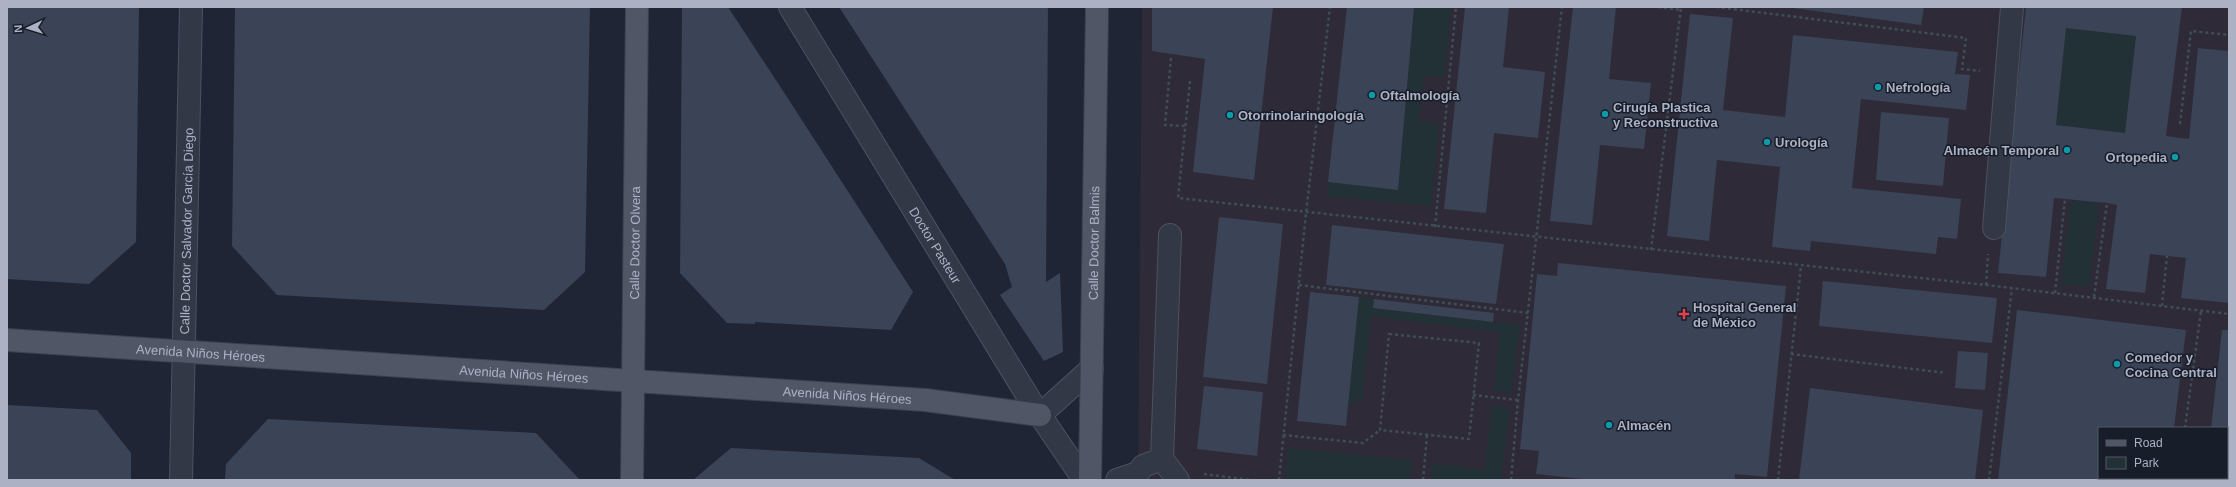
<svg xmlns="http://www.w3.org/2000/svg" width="2236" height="487" viewBox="0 0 2236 487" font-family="Helvetica,sans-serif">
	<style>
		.medical { fill: #2e2a37; fill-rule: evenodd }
		.green { fill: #213136 }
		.building { fill: #3b4356; fill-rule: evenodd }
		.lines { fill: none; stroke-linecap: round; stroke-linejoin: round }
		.minor-casing { stroke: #4d5261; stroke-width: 24 }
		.major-casing { stroke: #3c414f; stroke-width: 24 }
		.path { stroke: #3e4e54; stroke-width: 2.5; stroke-dasharray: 3 3; stroke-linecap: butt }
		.minor { stroke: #323846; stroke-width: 22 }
		.major { stroke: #505666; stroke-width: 22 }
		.culture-dot { fill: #0f9aa8; stroke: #181d2a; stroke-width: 1.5 }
		.health-dot { fill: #e0444e; stroke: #181d2a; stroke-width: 1.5 }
		.labels { text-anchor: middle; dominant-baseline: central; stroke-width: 3; stroke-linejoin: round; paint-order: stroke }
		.poi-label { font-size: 13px; font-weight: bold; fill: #acb2c3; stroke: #181d2a; text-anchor: start }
		.street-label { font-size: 13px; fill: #acb2c3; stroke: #181d2a }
	</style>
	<rect width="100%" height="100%" fill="#1f2535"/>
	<path class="medical" d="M 1142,7 L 2229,7 L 2229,480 L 1142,480 L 1138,473 ZM 2099,428 L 2227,428 L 2227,478 L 2099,478 Z"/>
	<g class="green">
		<path d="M 1414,7 L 1451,7 L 1444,77 L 1424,76 L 1419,121 L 1439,124 L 1431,206 L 1327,196 L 1328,182 L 1398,189 Z"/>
		<path d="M 2066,28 L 2136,36 L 2125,133 L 2056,125 Z"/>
		<path d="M 2071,200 L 2099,203 L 2089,287 L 2061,284 Z"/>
		<path d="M 1359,297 L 1374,299 L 1374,308 L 1520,325 L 1511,393 L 1494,390 L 1500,332 L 1371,316 L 1362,399 L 1356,398 L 1355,405 L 1348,405 Z"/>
		<path d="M 1492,405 L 1510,407 L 1501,480 L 1430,480 L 1432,463 L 1485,470 Z"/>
		<path d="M 1288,448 L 1412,460 L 1410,480 L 1285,480 Z"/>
	</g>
	<g class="building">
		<path d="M 7,7 L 139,7 L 136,242 L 89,284 L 7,279 Z"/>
		<path d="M 235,7 L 590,7 L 585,272 L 544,310 L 277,295 L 232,246 Z"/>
		<path d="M 682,7 L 728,7 L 787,97 L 913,292 L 891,330 L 755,322 L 755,324 L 727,323 L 680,273 Z"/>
		<path d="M 839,7 L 1048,7 L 1046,282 L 1060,273 L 1063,352 L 1044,361 L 1000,295 L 1012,287 L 1005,264 Z"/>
		<path d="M 1152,7 L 1273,7 L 1254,180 L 1193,172 L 1205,59 L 1152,51 Z"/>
		<path d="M 1347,7 L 1414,7 L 1398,190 L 1328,182 Z"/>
		<path d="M 1465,7 L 1509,7 L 1503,67 L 1545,72 L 1538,138 L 1494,133 L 1486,213 L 1444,209 Z"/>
		<path d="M 1573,7 L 1616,7 L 1609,79 L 1651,83 L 1644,149 L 1600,145 L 1592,225 L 1550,221 Z"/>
		<path d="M 1785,7 L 1924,7 L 1921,25 Z"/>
		<path d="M 2026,7 L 2182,7 L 2166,136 L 2189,139 L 2198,48 L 2229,51 L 2229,303 L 2181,298 L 2186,258 L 2150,254 L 2145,293 L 2106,289 L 2117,205 L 2107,203 L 2054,198 L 2046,277 L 1998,273 ZM 2066,28 L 2136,36 L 2125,133 L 2056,125 Z"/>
		<path d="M 1690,14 L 1733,18 L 1723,110 L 1785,117 L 1793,35 L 1958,52 L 1955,74 L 1970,75 L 1966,110 L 1861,99 L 1852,188 L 1961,199 L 1957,239 L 1938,237 L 1936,254 L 1811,241 L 1810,251 L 1772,247 L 1780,167 L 1717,160 L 1709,241 L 1667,236 Z"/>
		<path d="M 1881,112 L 1949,118 L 1943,186 L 1876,180 Z"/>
		<path d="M 1219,217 L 1283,224 L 1267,384 L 1203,377 Z"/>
		<path d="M 1332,225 L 1504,244 L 1496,304 L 1326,285 Z"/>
		<path d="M 1558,263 L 1786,286 L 1767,477 L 1735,474 L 1735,480 L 1591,480 L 1536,474 L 1539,451 L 1520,449 L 1537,274 L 1557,276 Z"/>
		<path d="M 1823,281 L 1997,298 L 1992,343 L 1819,326 Z"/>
		<path d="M 1310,292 L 1359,297 L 1346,426 L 1297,421 Z"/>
		<path d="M 1374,299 L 1494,313 L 1493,322 L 1373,308 Z"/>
		<path d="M 2017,310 L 2186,330 L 2174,428 L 2099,428 L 2099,478 L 2168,478 L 2167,480 L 1998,480 Z"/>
		<path d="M 2222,330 L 2229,330 L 2229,480 L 2205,480 L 2205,478 L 2227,478 L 2227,428 L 2211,428 Z"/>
		<path d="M 1958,351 L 1988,353 L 1985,390 L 1955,388 Z"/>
		<path d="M 1204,386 L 1263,392 L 1257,456 L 1197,449 Z"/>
		<path d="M 1810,388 L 1983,410 L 1975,480 L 1799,480 Z"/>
		<path d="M 7,405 L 97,410 L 131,453 L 131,480 L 7,480 Z"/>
		<path d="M 268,419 L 536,433 L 580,480 L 225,480 L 226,464 Z"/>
		<path d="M 731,448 L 919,458 L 955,480 L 693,480 Z"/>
	</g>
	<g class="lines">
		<g class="minor-casing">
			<g id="minor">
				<path id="s1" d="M 790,7 L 1035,408 L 1084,480"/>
				<path d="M 1994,228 L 2012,7"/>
				<path d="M 1040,415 L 1092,368"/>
				<path d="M 1162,459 L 1178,480"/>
				<path id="s2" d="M 181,480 L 191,7"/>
				<path d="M 1117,480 L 1138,473 L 1143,466 L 1162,459 L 1170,235"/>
			</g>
		</g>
		<g class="major-casing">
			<g id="major">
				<path id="s3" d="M 7,340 L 925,400 L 1040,415"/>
				<path id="s4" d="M 632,480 L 637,7"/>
				<path id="s5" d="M 1090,480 L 1097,7"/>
			</g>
		</g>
		<g class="path">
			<path d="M 1658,7 L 1681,10"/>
			<path d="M 1716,7 L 1966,38 L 1962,69 L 1980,71"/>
			<path d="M 1171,58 L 1165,125 L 1186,126"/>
			<path d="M 1190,81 L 1178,198 L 1986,285 L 2229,314"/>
			<path d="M 2180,124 L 2191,31 L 2229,35"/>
			<path d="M 1435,227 L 1456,7"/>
			<path d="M 1651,250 L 1681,7"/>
			<path d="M 1299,285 L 1528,313"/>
			<path d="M 1986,285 L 1988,254"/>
			<path d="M 2055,293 L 2065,199"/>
			<path d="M 2094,297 L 2107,203"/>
			<path d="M 2162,306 L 2167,256"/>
			<path d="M 1389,334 L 1479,343 L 1469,439 L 1380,430 Z"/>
			<path d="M 1791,354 L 1946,373"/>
			<path d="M 1473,395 L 1518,400"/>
			<path d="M 2185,428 L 2201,311"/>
			<path d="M 1283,435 L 1363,443 L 1380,430"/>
			<path d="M 1204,474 L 1251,480"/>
			<path d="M 1279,480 L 1306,213 L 1330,7"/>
			<path d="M 1423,480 L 1427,435"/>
			<path d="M 1511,480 L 1518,400 L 1562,7"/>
			<path d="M 1778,480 L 1801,266"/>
			<path d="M 1989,480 L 2012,288"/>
			<path d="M 2178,480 L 2178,478"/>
		</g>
		<use href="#minor" class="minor"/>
		<use href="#major" class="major"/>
	</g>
	<g class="culture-dot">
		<circle cx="1878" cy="87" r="4"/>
		<circle cx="1372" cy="95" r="4"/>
		<circle cx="1605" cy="114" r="4"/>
		<circle cx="1230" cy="115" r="4"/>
		<circle cx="1767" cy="142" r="4"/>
		<circle cx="2067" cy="150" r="4"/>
		<circle cx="2175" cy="157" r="4"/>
		<circle cx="2117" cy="364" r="4"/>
		<circle cx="1609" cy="425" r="4"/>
	</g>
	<path class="health-dot" d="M1682 308h4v4h4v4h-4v4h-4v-4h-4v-4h4z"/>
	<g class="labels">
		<g class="poi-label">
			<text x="1886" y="87">Nefrología</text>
			<text x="1380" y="95">Oftalmología</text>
			<text x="1613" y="107">Cirugía Plastica<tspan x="1613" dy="15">y Reconstructiva</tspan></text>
			<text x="1238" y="115">Otorrinolaringología</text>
			<text x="1775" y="142">Urología</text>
			<text x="2059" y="150" text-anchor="end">Almacén Temporal</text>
			<text x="2167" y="157" text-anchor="end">Ortopedia</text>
			<text x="1693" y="307">Hospital General<tspan x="1693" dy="15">de México</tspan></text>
			<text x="2125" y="357">Comedor y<tspan x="2125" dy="15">Cocina Central</tspan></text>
			<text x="1617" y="425">Almacén</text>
		</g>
		<g class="street-label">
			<text stroke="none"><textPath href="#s2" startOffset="249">Calle Doctor Salvador García Diego</textPath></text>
			<text stroke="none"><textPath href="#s4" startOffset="237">Calle Doctor Olvera</textPath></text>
			<text stroke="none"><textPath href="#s5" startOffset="237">Calle Doctor Balmis</textPath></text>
			<text stroke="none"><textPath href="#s1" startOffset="279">Doctor Pasteur</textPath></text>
			<text stroke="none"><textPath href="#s3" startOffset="194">Avenida Niños Héroes</textPath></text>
			<text stroke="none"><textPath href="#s3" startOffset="518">Avenida Niños Héroes</textPath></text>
			<text stroke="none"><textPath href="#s3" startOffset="842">Avenida Niños Héroes</textPath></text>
		</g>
	</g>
	<rect width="2236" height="487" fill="none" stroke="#acb2c3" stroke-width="16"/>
	<rect x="2098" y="427" width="130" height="52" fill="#181d2a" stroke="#535967"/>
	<rect x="2106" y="440" width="20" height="6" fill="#505666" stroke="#535967"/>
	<text x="2134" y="447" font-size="12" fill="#acb2c3">Road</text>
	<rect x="2106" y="457" width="20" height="12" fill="#213136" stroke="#535967"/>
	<text x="2134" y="467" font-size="12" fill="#acb2c3">Park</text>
	<g transform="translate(28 28) rotate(266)" stroke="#181d2a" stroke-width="3" paint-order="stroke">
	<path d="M0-3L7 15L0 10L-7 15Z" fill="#acb2c3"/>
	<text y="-6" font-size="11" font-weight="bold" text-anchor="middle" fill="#acb2c3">N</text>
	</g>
</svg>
